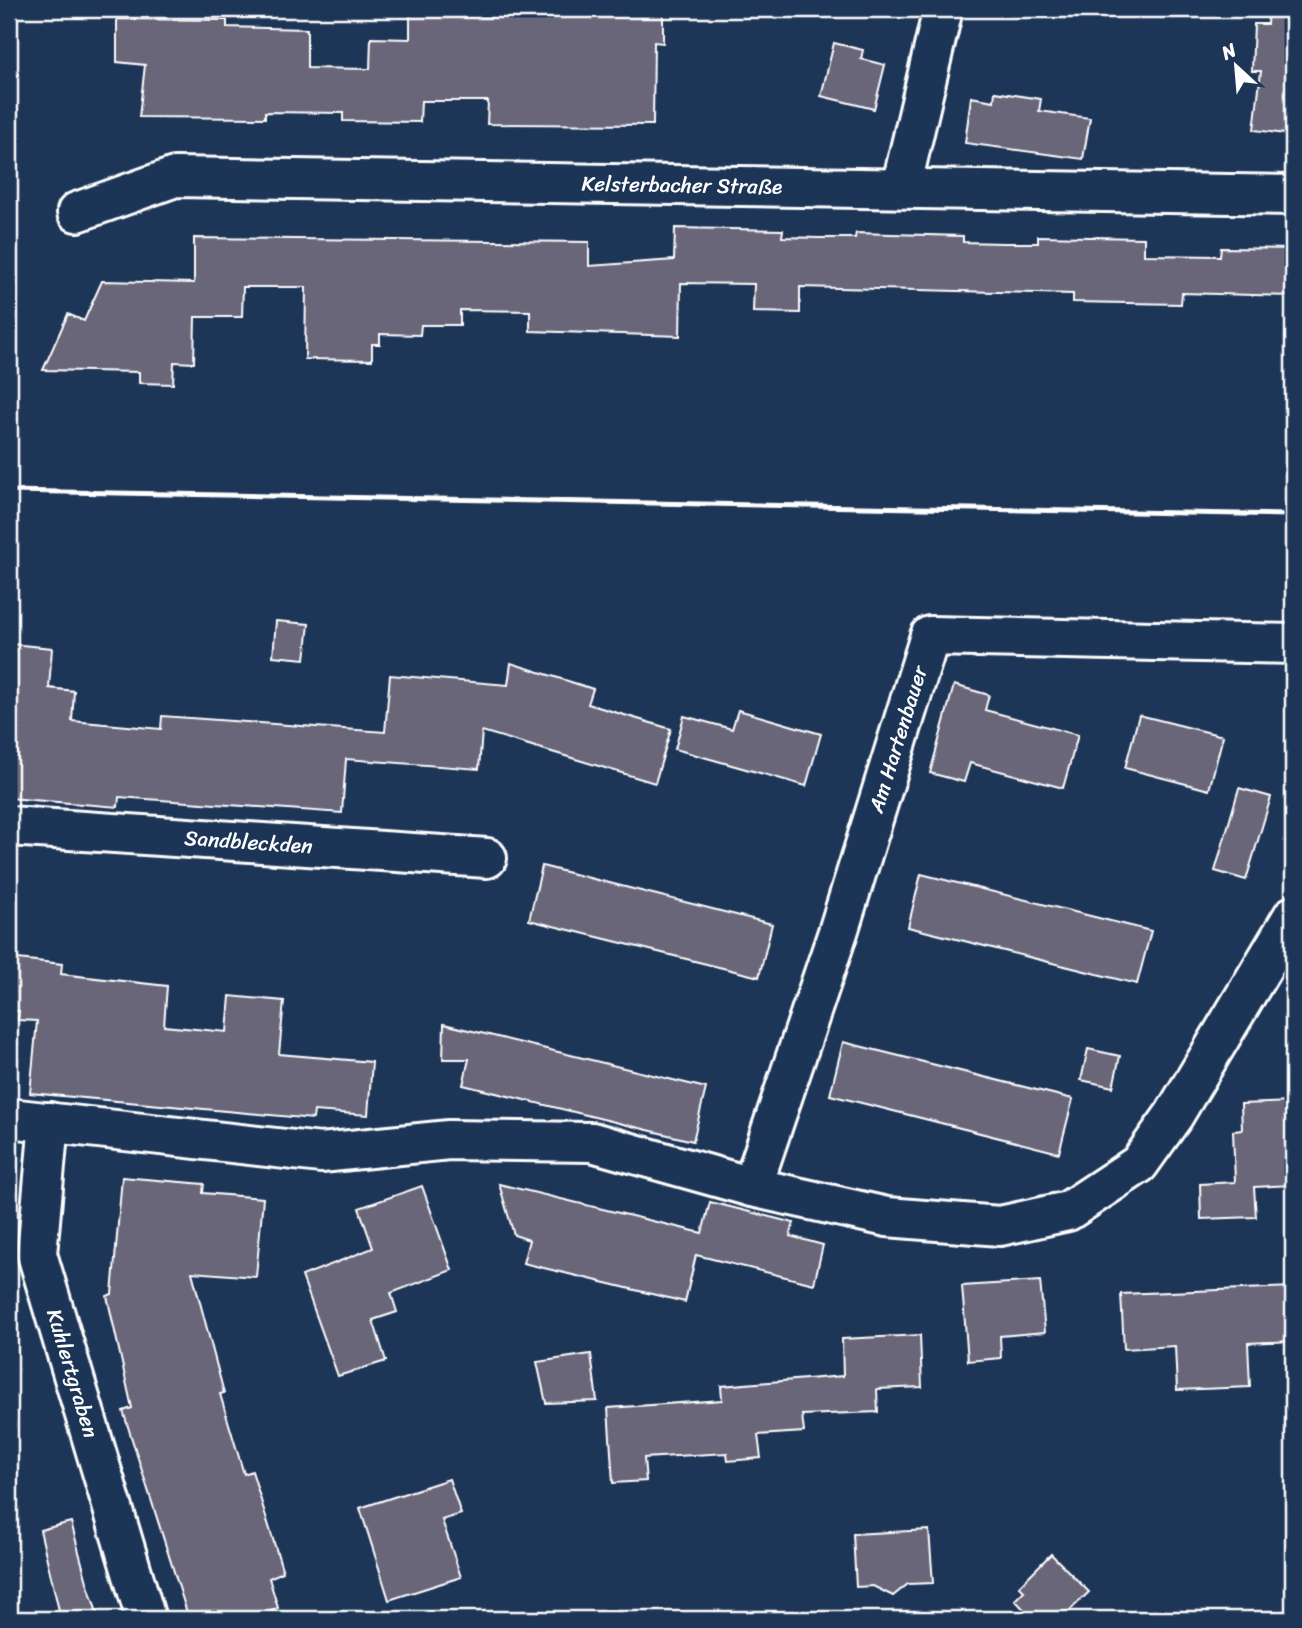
<svg xmlns="http://www.w3.org/2000/svg" width="1302" height="1628" viewBox="0 0 1302 1628" font-family="Sriracha,sans-serif">
	<style>
		.building { fill: #6b6679; stroke: #fff; stroke-width: 2 }
		.lines { fill: none; stroke-linecap: round; stroke-linejoin: round }
		.street-casing { stroke: #fff; stroke-width: 44 }
		.street { stroke: #1d3557; stroke-width: 38 }
		.rail { stroke: #fff; stroke-width: 5 }
		.labels { text-anchor: middle; dominant-baseline: central; stroke-width: 7; stroke-linejoin: round; paint-order: stroke }
		.street-label { font-size: 21px; fill: #fff; stroke: #1d3557 }
	</style>
	<rect width="100%" height="100%" fill="#1d3557"/>
	<filter id="ink" filterUnits="userSpaceOnUse"><feTurbulence type="fractalNoise" baseFrequency=".0143" numOctaves="2"/><feDisplacementMap in="SourceGraphic" scale="14" xChannelSelector="R" yChannelSelector="G"/><feConvolveMatrix kernelMatrix="1 2 1 2 8 2 1 2 1" color-interpolation-filters="sRGB"/></filter>
	<g filter="url(#ink)">
		<g class="building">
			<path d="M 410,9 L 472,9 L 472,16 L 556,18 L 556,9 L 663,9 L 663,43 L 654,42 L 653,125 L 487,124 L 488,101 L 421,101 L 420,122 L 343,121 L 343,113 L 265,112 L 265,118 L 139,117 L 145,65 L 117,62 L 117,19 L 227,20 L 227,27 L 307,29 L 307,68 L 370,69 L 371,38 L 410,39 Z"/>
			<path d="M 1268,9 L 1293,9 L 1293,135 L 1254,130 L 1261,71 L 1252,71 L 1254,24 L 1267,24 Z"/>
			<path d="M 834,43 L 863,50 L 861,59 L 885,65 L 874,109 L 821,96 Z"/>
			<path d="M 995,92 L 1041,99 L 1039,111 L 1090,118 L 1083,159 L 965,143 L 971,97 L 994,101 Z"/>
			<path d="M 675,228 L 783,230 L 782,237 L 819,238 L 855,238 L 856,233 L 963,236 L 963,242 L 1002,243 L 1038,243 L 1038,236 L 1144,238 L 1144,255 L 1220,256 L 1221,248 L 1293,249 L 1293,296 L 1182,293 L 1181,304 L 1073,302 L 1073,294 L 800,287 L 800,313 L 753,312 L 754,284 L 681,283 L 680,336 L 530,331 L 530,311 L 460,310 L 460,325 L 421,325 L 420,335 L 380,334 L 380,344 L 372,344 L 372,360 L 305,359 L 306,287 L 243,287 L 242,317 L 195,317 L 194,363 L 174,362 L 173,384 L 139,383 L 139,372 L 43,370 L 68,314 L 84,321 L 102,281 L 194,283 L 194,238 L 589,242 L 589,266 L 674,260 Z"/>
			<path d="M 276,621 L 309,624 L 305,659 L 273,656 Z"/>
			<path d="M 11,644 L 52,648 L 49,688 L 74,691 L 72,721 L 161,729 L 162,716 L 385,732 L 390,675 L 508,685 L 511,663 L 593,689 L 588,704 L 671,729 L 655,783 L 482,731 L 479,769 L 346,759 L 342,813 L 119,797 L 118,807 L 9,798 Z"/>
			<path d="M 954,685 L 989,695 L 985,710 L 1078,735 L 1063,788 L 970,763 L 964,782 L 930,773 Z"/>
			<path d="M 738,710 L 821,734 L 806,786 L 675,749 L 684,716 L 732,729 Z"/>
			<path d="M 1139,715 L 1223,736 L 1209,790 L 1125,768 Z"/>
			<path d="M 1239,788 L 1271,797 L 1246,880 L 1215,871 Z"/>
			<path d="M 542,866 L 772,924 L 759,977 L 529,920 Z"/>
			<path d="M 921,874 L 1151,931 L 1137,984 L 908,927 Z"/>
			<path d="M 9,958 L 62,964 L 61,974 L 167,986 L 164,1026 L 227,1032 L 230,996 L 284,1001 L 279,1054 L 372,1062 L 368,1115 L 314,1111 L 313,1119 L 30,1093 L 37,1021 L 18,1020 L 19,1011 L 9,1010 Z"/>
			<path d="M 444,1024 L 706,1088 L 693,1141 L 463,1085 L 469,1059 L 443,1059 Z"/>
			<path d="M 843,1042 L 1073,1099 L 1059,1153 L 830,1095 Z"/>
			<path d="M 1088,1049 L 1120,1056 L 1113,1087 L 1081,1080 Z"/>
			<path d="M 1290,1102 L 1293,1185 L 1254,1187 L 1256,1217 L 1201,1219 L 1200,1184 L 1235,1182 L 1233,1131 L 1242,1130 L 1241,1104 Z"/>
			<path d="M 122,1177 L 204,1184 L 203,1193 L 263,1198 L 256,1277 L 192,1272 L 224,1393 L 220,1394 L 244,1474 L 252,1471 L 283,1572 L 269,1578 L 278,1608 L 271,1611 L 274,1619 L 189,1619 L 123,1411 L 132,1408 L 107,1296 L 112,1294 Z"/>
			<path d="M 499,1184 L 702,1233 L 710,1202 L 794,1223 L 790,1236 L 823,1245 L 814,1284 L 696,1255 L 685,1302 L 523,1263 L 529,1240 L 514,1235 Z"/>
			<path d="M 422,1186 L 452,1270 L 391,1293 L 397,1312 L 373,1320 L 386,1361 L 338,1376 L 302,1276 L 373,1248 L 359,1208 Z"/>
			<path d="M 1040,1281 L 1045,1332 L 1000,1336 L 1001,1358 L 968,1361 L 962,1286 Z"/>
			<path d="M 1293,1287 L 1293,1341 L 1248,1343 L 1250,1387 L 1177,1390 L 1175,1346 L 1124,1349 L 1121,1294 Z"/>
			<path d="M 920,1335 L 922,1387 L 877,1389 L 878,1412 L 802,1415 L 804,1432 L 758,1435 L 761,1458 L 728,1461 L 727,1453 L 644,1458 L 646,1481 L 613,1483 L 608,1408 L 722,1400 L 721,1386 L 843,1376 L 842,1339 Z"/>
			<path d="M 591,1354 L 597,1401 L 546,1403 L 537,1362 Z"/>
			<path d="M 449,1479 L 461,1514 L 442,1520 L 461,1577 L 389,1600 L 360,1508 Z"/>
			<path d="M 71,1522 L 87,1582 L 99,1619 L 61,1619 L 40,1530 Z"/>
			<path d="M 929,1530 L 933,1583 L 908,1584 L 893,1596 L 873,1586 L 856,1587 L 853,1534 Z"/>
			<path d="M 1051,1554 L 1089,1592 L 1061,1619 L 1033,1619 L 1015,1600 L 1024,1591 L 1019,1586 Z"/>
		</g>
		<g class="lines">
			<g class="street-casing">
				<g id="street">
					<path d="M 901,188 L 943,9"/>
					<path id="s1" d="M 77,212 L 175,177 L 1293,195"/>
					<path id="s2" d="M 9,826 L 487,858"/>
					<path d="M 9,1118 L 321,1153 L 449,1140 L 592,1142 L 752,1187 L 887,1217 L 1000,1226 L 1068,1211 L 1139,1164 L 1174,1115 L 1293,916"/>
					<path id="s3" d="M 49,1122 L 37,1254 L 146,1619"/>
					<path id="s4" d="M 752,1187 L 838,932 L 930,636 L 1293,644"/>
				</g>
			</g>
			<use href="#street" class="street"/>
			<path class="rail" d="M 9,491 L 1293,515"/>
		</g>
	</g>
	<g class="labels">
		<g class="street-label">
			<text stroke="none"><textPath href="#s1" startOffset="611">Kelsterbacher Straße</textPath></text>
			<text stroke="none"><textPath href="#s4" startOffset="471">Am Hartenbauer</textPath></text>
			<text stroke="none"><textPath href="#s2" startOffset="240">Sandbleckden</textPath></text>
			<text stroke="none"><textPath href="#s3" startOffset="257">Kuhlertgraben</textPath></text>
		</g>
	</g>
	<rect width="1302" height="1628" fill="none" stroke="#1d3557" stroke-width="35"/>
	<rect x="18" y="18" width="1267" height="1593" fill="none" stroke="#fff" stroke-width="2.5" filter="url(#ink)"/>
	<g transform="translate(1236 66) rotate(334)" stroke="#1d3557" stroke-width="5" paint-order="stroke">
	<path d="M0-5L12 26L0 18L-12 26Z" fill="#ffffff"/>
	<text y="-10" font-size="19" font-weight="bold" text-anchor="middle" fill="#ffffff">N</text>
	</g>
</svg>
